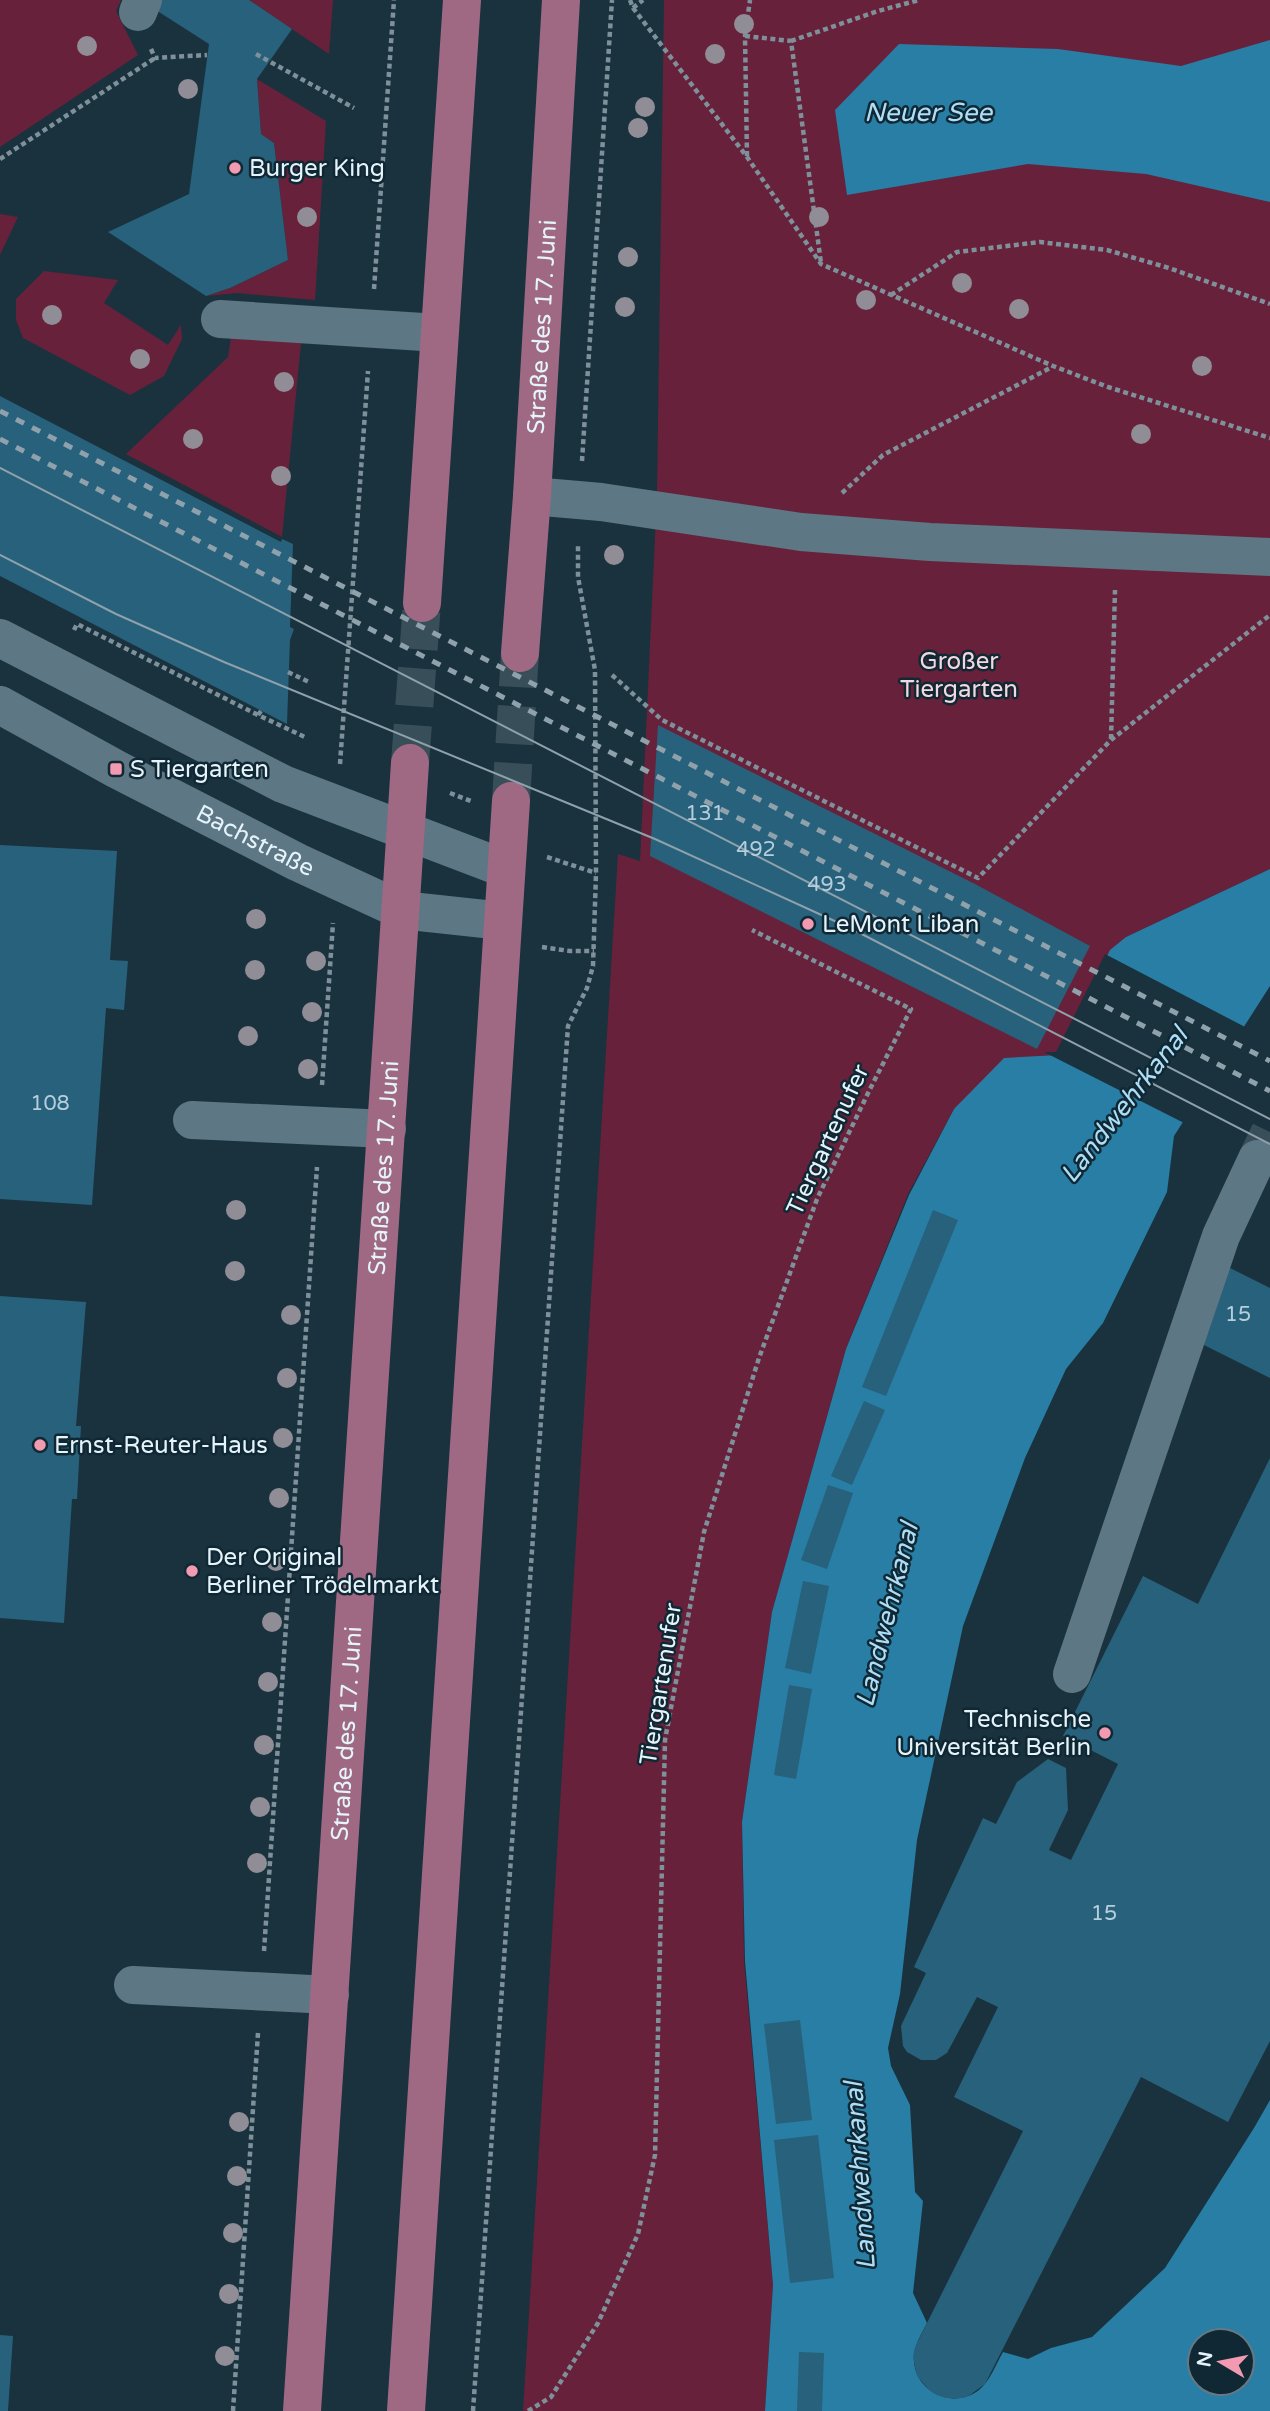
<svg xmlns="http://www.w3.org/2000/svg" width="1270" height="2411" viewBox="0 0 1270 2411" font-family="'Varela Round',sans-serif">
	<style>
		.green { fill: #68213a }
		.water { fill: #287ea4; fill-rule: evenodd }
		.pier { fill: #1a323e }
		.building { fill: #27617b }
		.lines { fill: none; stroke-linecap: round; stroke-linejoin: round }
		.minor-tunnel { stroke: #384f5a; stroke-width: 38; stroke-dasharray: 38 19; stroke-linecap: butt }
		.major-tunnel { stroke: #384f5a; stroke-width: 38; stroke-dasharray: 38 19; stroke-linecap: butt }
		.path { stroke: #7e919b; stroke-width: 4.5; stroke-dasharray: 5 3.5; stroke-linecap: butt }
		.minor { stroke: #5d7784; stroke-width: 38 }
		.major { stroke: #9f6983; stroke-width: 38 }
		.tram { stroke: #8fa1ab; stroke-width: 2 }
		.rail { stroke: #8fa1ab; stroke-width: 5; stroke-dasharray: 9 9; stroke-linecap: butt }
		.tree { fill: #918d97 }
		.poi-dot { fill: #f19ab2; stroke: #102834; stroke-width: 2.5 }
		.labels { text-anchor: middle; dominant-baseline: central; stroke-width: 5; stroke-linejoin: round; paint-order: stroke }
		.number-label { font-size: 21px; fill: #b6cedb }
		.poi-label { font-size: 24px; fill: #e5f3fb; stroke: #102834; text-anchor: start }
		.street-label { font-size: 24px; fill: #e5f3fb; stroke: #102834 }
		.park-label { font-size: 24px; fill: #f3d8df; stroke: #102834 }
		.water-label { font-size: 26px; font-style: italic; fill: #aedef7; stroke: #102834 }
	</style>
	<rect width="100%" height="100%" fill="#1a323e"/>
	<g class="green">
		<path d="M 0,0 L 121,0 L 116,11 L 138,55 L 0,147 Z"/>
		<path d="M 249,0 L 333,0 L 329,54 Z"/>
		<path d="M 664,0 L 1270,0 L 1270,869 L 1126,937 L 1058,1055 L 954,1109 L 908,1194 L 846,1349 L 772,1612 L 742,1822 L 744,1961 L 773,2285 L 765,2411 L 523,2411 L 618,854 L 640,861 L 657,494 Z"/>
		<path d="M 257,79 L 326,121 L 315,300 L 237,293 L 206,296 L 230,288 L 288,260 L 274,143 L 261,134 Z"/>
		<path d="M 0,214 L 18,217 L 0,255 Z"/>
		<path d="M 44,271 L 118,280 L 104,303 L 168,345 L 181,325 L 182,339 L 164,376 L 130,395 L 23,338 L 16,320 L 16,299 Z"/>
		<path d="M 231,337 L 301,343 L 282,537 L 126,454 L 228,357 Z"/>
	</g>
	<g class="water">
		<path d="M 1270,40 L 1270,202 L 1146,174 L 1028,164 L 847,195 L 835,110 L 899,44 L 1058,49 L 1181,66 Z"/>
		<path d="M 1270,869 L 1270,986 L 1174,1136 L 1167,1192 L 1103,1323 L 1066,1369 L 1025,1458 L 963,1626 L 917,1840 L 900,1994 L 888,2048 L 891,2066 L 910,2105 L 915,2192 L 923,2201 L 913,2293 L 927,2323 C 921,2335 913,2347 914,2360 C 915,2392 953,2410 979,2390 C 990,2381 996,2364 1003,2352 L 1028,2359 L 1051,2348 L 1092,2337 L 1165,2268 L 1254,2128 L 1270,2100 L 1270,2411 L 765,2411 L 773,2285 L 745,1961 L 742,1822 L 772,1612 L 846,1349 L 909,1195 L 954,1109 L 1004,1058 L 1058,1055 L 1110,950 L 1126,937 ZM 1200,2341 L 1242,2341 L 1242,2383 L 1200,2383 Z"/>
	</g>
	<path class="pier" d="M 1105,954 L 1247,1028 L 1186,1124 L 1044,1052 L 1056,1052 Z"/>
	<g class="building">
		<path d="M 151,0 L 249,0 L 292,29 L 257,79 L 261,134 L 274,143 L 288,260 L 230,288 L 206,296 L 108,232 L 189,194 L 209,44 L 148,5 Z"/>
		<path d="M 0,396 L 281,542 L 282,539 L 293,544 L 290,627 L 294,629 L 290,640 L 287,724 L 0,576 Z"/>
		<path d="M 658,725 L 975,884 L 1090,946 L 1037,1049 L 650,856 Z"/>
		<path d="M 0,845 L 117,851 L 110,960 L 128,961 L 124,1010 L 106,1008 L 92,1205 L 0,1199 Z"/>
		<path d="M 933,1210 L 958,1220 L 886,1396 L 862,1387 Z"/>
		<path d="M 1230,1268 L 1270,1288 L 1270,1378 L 1194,1340 Z"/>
		<path d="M 0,1296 L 86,1302 L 76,1426 L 81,1426 L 77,1499 L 72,1499 L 64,1623 L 0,1618 Z"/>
		<path d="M 864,1401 L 885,1410 L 852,1485 L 831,1476 Z"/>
		<path d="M 1270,1458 L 1270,2041 L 1228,2122 L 1141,2077 L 985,2384 L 970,2395 L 963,2398 L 946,2398 L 937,2395 L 929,2390 L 917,2376 L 913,2357 L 915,2347 L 1023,2131 L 954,2097 L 998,2007 L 977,1997 L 947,2053 L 936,2060 L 921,2060 L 907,2052 L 903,2046 L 901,2026 L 926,1973 L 914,1967 L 983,1818 L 996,1824 L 1017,1782 L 1048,1759 L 1066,1768 L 1068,1810 L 1049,1850 L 1071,1860 L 1118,1764 L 1063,1736 L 1143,1576 L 1198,1604 Z"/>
		<path d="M 828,1485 L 853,1493 L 827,1569 L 801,1560 Z"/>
		<path d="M 803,1581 L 829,1586 L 811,1674 L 785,1668 Z"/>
		<path d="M 789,1685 L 812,1689 L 796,1779 L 774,1775 Z"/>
		<path d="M 800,2020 L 812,2120 L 776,2124 L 764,2024 Z"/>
		<path d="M 818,2135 L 834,2278 L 790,2283 L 774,2140 Z"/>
		<path d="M 0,2335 L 13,2336 L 8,2411 L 0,2411 Z"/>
		<path d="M 799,2352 L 824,2353 L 822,2411 L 797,2411 Z"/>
	</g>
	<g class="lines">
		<path class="minor-tunnel" d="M 1257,1159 L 1270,1132"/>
		<g class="major-tunnel">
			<path d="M 410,763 L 422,603"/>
			<path d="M 511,801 L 520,653"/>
		</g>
		<g class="path">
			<path d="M 630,0 L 633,8 L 747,157 L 821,264 L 1053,366 L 1108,387 L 1270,438"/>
			<path d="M 633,8 L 643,0"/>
			<path d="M 745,36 L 791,41 L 821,263"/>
			<path d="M 791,41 L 878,11 L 919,0"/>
			<path d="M 151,49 L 155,58 L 207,55"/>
			<path d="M 256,54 L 354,108"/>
			<path d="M 747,156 L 745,36 L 750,0"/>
			<path d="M 0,159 L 155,58"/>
			<path d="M 374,289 L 394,0"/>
			<path d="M 891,295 L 957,252 L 1040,242 L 1107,250 L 1169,268 L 1270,304"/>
			<path d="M 582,461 L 612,0"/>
			<path d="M 842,493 L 883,455 L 1052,367"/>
			<path d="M 74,630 L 77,624 L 258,715"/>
			<path d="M 288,672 L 311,683"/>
			<path d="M 612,675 L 662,720 L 978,878 L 1111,740 L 1270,615"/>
			<path d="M 261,711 L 258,715 L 307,738"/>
			<path d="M 1111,739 L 1115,590"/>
			<path d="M 340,764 L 368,371"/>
			<path d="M 450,793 L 471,801"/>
			<path d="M 547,857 L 596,873"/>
			<path d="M 542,947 L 570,951 L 594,951"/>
			<path d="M 322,1085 L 333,923"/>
			<path d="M 264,1951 L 317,1167"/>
			<path d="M 233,2411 L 258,2033"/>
			<path d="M 473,2411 L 568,1026 L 587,988 L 593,966 L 596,873 L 595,670 L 578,577 L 578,543"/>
			<path d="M 528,2411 L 551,2397 L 598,2323 L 638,2234 L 655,2155 L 665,1740 L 704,1532 L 759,1358 L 817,1199 L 870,1089 L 911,1009 L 752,930"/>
		</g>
		<g class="minor">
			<path d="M 138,12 L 143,0"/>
			<path d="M 220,319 L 439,333"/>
			<path d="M 532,496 L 601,502 L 801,532 L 930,542 L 1270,557"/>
			<path d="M 0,638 L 283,784 L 506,869"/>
			<path id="s1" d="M 0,705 L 116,769 L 297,862 L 401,910 L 503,921"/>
			<path d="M 192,1120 L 387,1129"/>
			<path d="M 1072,1674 L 1221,1236 L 1257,1159"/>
			<path d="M 133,1985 L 330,1995"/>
		</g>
		<g class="major">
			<path d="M 422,603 L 462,0"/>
			<path id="s2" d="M 520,653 L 532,496 L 561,0"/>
			<path id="s3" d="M 302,2411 L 410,763"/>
			<path d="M 406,2411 L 511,801"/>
		</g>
		<g class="tram">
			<path d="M 0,468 C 423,686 847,902 1270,1119"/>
			<path d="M 0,555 L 116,614 L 224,662 L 655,839 L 850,928 L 1270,1144"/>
		</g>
		<g class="rail">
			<path d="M 0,411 L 1270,1061"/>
			<path d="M 0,439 L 1270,1091"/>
		</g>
	</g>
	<g class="tree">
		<circle cx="744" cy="24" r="10"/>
		<circle cx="87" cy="46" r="10"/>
		<circle cx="715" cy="54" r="10"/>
		<circle cx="188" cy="89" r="10"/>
		<circle cx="645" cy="107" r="10"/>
		<circle cx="638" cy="128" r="10"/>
		<circle cx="307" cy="217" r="10"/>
		<circle cx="819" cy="217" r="10"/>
		<circle cx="628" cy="257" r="10"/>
		<circle cx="962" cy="283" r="10"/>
		<circle cx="866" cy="300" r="10"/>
		<circle cx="625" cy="307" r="10"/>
		<circle cx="1019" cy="309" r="10"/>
		<circle cx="52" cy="315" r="10"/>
		<circle cx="140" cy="359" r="10"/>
		<circle cx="1202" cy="366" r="10"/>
		<circle cx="284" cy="382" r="10"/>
		<circle cx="1141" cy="434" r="10"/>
		<circle cx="193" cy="439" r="10"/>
		<circle cx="281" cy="476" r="10"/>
		<circle cx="614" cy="555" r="10"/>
		<circle cx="256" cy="919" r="10"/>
		<circle cx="316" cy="961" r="10"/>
		<circle cx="255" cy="970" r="10"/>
		<circle cx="312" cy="1012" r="10"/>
		<circle cx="248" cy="1036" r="10"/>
		<circle cx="308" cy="1069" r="10"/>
		<circle cx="236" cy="1210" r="10"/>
		<circle cx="235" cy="1271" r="10"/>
		<circle cx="291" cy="1315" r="10"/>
		<circle cx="287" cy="1378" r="10"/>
		<circle cx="283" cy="1438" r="10"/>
		<circle cx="279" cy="1498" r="10"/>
		<circle cx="276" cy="1561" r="10"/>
		<circle cx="272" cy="1622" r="10"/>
		<circle cx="268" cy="1682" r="10"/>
		<circle cx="264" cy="1745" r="10"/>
		<circle cx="260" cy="1807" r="10"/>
		<circle cx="257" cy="1863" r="10"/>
		<circle cx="239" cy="2122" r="10"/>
		<circle cx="237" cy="2176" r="10"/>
		<circle cx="233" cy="2233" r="10"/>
		<circle cx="229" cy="2294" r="10"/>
		<circle cx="225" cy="2356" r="10"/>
	</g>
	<g class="poi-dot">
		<circle cx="235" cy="168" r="7"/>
		<rect x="109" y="762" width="14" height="14" rx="3.5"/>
		<circle cx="808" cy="924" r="7"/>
		<circle cx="40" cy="1445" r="7"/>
		<circle cx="192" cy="1571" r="7"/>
		<circle cx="1105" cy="1733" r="7"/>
	</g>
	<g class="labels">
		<g class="number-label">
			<text x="705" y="813">131</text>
			<text x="756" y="849">492</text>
			<text x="827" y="884">493</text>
			<text x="50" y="1103">108</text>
			<text x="1238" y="1314">15</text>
			<text x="1104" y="1913">15</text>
		</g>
		<g class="poi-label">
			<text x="249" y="168">Burger King</text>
			<text x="130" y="769">S Tiergarten</text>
			<text x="822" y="924">LeMont Liban</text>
			<text x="54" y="1445">Ernst-Reuter-Haus</text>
			<text x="206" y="1557">Der Original<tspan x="206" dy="28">Berliner Trödelmarkt</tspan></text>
			<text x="1091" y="1719" text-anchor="end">Technische<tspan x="1091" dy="28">Universität Berlin</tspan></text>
		</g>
		<g class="street-label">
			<text stroke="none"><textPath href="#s2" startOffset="327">Straße des 17. Juni</textPath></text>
			<text stroke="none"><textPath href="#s1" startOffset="289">Bachstraße</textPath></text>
			<text transform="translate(828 1140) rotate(-65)">Tiergartenufer</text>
			<text stroke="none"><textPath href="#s3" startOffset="1246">Straße des 17. Juni</textPath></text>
			<text transform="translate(661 1684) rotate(-81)">Tiergartenufer</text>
			<text stroke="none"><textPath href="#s3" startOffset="679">Straße des 17. Juni</textPath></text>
		</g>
		<g class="park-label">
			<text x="959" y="661">Großer<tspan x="959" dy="28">Tiergarten</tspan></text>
		</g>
		<g class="water-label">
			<text x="928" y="112">Neuer See</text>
			<text transform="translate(1124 1105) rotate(-52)">Landwehrkanal</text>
			<text transform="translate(887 1615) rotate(-76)">Landwehrkanal</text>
			<text transform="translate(860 2176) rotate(-94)">Landwehrkanal</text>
		</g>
	</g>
	<g transform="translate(1221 2362) rotate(280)"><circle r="33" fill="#102834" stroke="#657984" stroke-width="2"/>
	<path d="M0-5L12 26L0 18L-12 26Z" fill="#f19ab2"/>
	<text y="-10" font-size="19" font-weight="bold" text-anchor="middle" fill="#e5f3fb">N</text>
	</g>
</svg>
